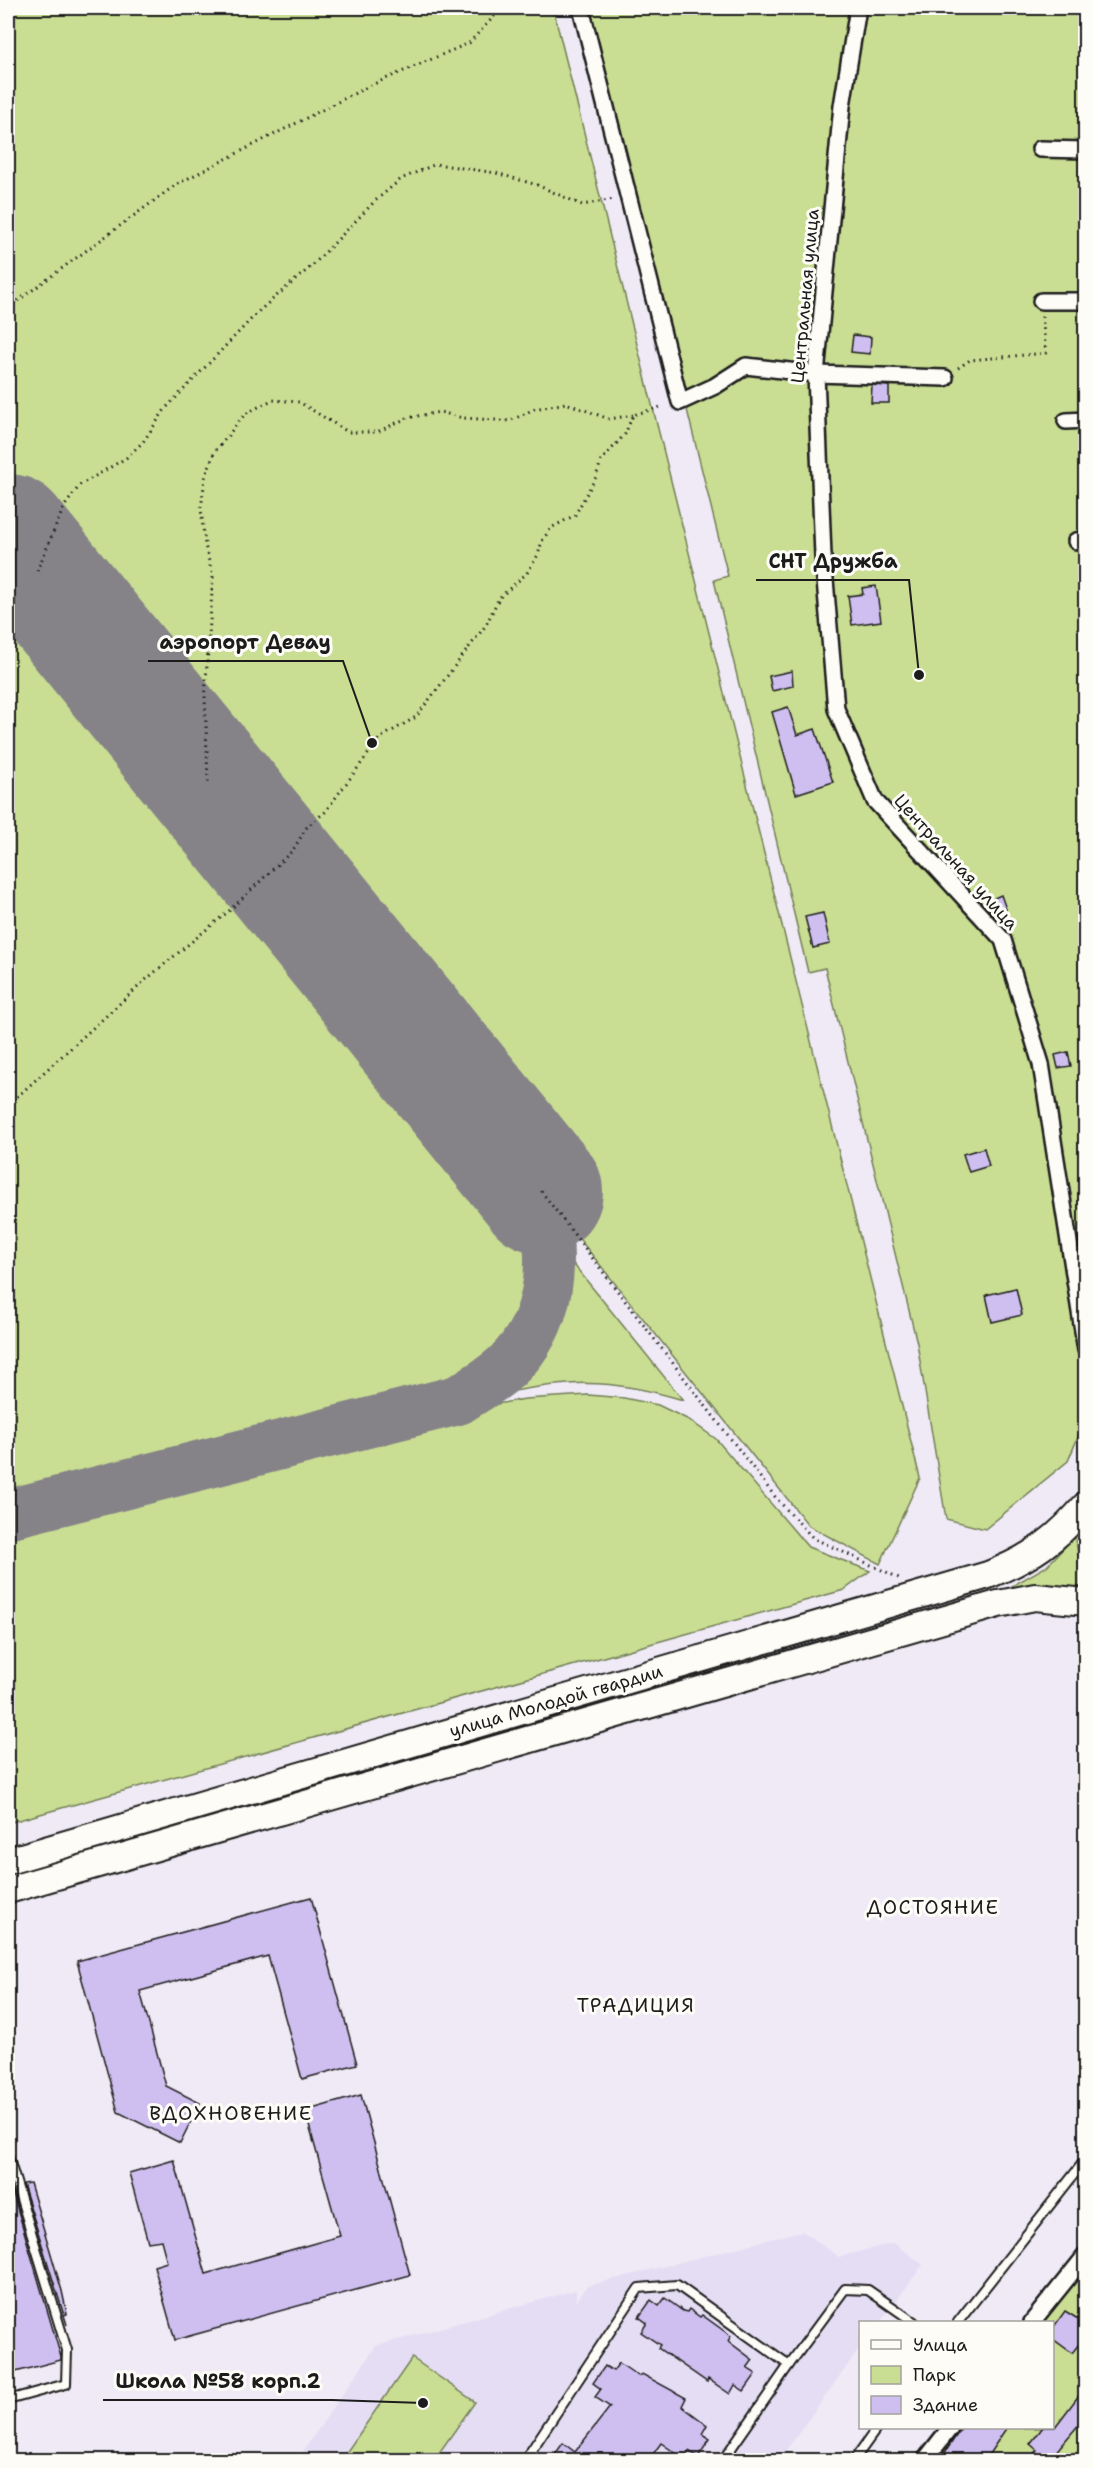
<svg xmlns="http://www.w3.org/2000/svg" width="1093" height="2468" viewBox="0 0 1093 2468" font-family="'Shantell Sans',sans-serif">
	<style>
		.built { fill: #e5ddf4 }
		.green { fill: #c9de93; stroke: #727d58; stroke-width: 1.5 }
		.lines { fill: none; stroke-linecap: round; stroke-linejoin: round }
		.taxiway { stroke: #868388; stroke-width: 50 }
		.runway { stroke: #868388; stroke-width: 124 }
		.building { fill: #cfbff0; stroke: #1c1c1c; stroke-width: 1.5 }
		.service-casing { stroke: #1c1c1c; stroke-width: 12 }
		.minor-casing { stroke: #1c1c1c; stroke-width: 20 }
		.primary-casing { stroke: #1c1c1c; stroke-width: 30 }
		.path { stroke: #1c1c1c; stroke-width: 3; stroke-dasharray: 1.5 4.5; stroke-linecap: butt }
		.service { stroke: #fdfcf7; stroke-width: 8 }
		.minor { stroke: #fdfcf7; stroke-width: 15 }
		.primary { stroke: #fdfcf7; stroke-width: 26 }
		.labels { text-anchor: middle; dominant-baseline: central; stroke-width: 6; stroke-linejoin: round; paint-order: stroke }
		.street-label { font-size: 18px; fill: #1c1c1c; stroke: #fdfcf7 }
		.neighbourhood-label { font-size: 20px; letter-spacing: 1.5px; fill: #1c1c1c; stroke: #fdfcf7 }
		.leader { fill: none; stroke: #1c1c1c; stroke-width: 2 }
		.callout-dot { fill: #1c1c1c; stroke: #fdfcf7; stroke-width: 2 }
		.callout-label { font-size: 20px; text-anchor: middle; font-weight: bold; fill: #1c1c1c; stroke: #fdfcf7; stroke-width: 6; stroke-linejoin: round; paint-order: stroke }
	</style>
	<rect width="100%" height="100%" fill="#efeaf5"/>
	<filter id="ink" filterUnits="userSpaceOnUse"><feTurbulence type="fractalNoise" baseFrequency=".0167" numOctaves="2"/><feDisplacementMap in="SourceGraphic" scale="12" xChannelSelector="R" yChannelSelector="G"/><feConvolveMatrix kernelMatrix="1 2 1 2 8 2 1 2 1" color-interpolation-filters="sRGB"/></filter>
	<g filter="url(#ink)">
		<path class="built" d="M 802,2231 L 839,2257 L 894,2243 L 923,2265 L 880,2322 L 860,2322 L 860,2348 L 779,2460 L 297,2460 L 376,2346 L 576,2290 L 576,2302 L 587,2286 Z"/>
		<g class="green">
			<path d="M 8,8 L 553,8 L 920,1478 L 880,1564 L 809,1526 L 8,525 Z"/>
			<path d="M 588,8 L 1085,8 L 1085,1420 L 1068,1461 L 985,1529 L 946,1519 L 917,1343 L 825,968 L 808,972 L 714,580 L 728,576 Z"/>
			<path d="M 8,565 L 511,1187 C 523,1205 536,1223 543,1244 C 545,1251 543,1260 543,1268 C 542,1316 515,1352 477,1379 L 8,1499 Z"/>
			<path d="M 562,1250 L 683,1400 C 609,1377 565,1380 490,1396 C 522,1369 551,1340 560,1298 C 563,1283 561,1265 562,1250 Z"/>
			<path d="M 588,1395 L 624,1398 L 658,1405 L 689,1420 L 716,1439 L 808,1547 L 870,1571 L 844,1590 L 8,1823 L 8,1532 L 456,1411 L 525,1399 Z"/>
			<path d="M 1075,1536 C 1078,1557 1085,1577 1085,1598 L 1014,1593 L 1012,1586 L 1047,1566 Z"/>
			<path d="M 1085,2253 L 1085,2460 L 931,2460 L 954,2428 L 1052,2428 L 1052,2322 L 1032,2322 Z"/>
			<path d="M 412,2358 L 475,2402 L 434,2460 L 341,2460 Z"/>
		</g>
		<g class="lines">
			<path class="taxiway" d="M 8,1514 L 458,1400 C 477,1388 499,1376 514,1359 C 557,1311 553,1249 541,1191"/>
			<path class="runway" d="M 8,536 L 541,1191"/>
		</g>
		<g class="building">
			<path d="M 853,335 L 871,337 L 870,354 L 851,352 Z"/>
			<path d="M 872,385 L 889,386 L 889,403 L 871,403 Z"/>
			<path d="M 876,586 L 881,621 L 852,625 L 848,596 L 863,594 L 862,588 Z"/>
			<path d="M 792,671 L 793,686 L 772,691 L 769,676 Z"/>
			<path d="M 788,707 L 797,735 L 815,729 L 833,782 L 796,794 L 772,712 Z"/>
			<path d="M 1001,895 L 1006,909 L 993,915 L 985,902 Z"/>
			<path d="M 823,913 L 830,944 L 813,948 L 805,917 Z"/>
			<path d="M 1068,1052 L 1071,1066 L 1058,1068 L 1055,1055 Z"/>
			<path d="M 984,1148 L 989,1166 L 969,1172 L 963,1154 Z"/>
			<path d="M 1016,1288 L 1022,1315 L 992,1322 L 986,1295 Z"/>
			<path d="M 311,1897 L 357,2064 L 302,2079 L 268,1956 L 140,1991 L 166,2086 L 200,2103 L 180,2143 L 118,2112 L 77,1961 Z"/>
			<path d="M 361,2095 L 410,2275 L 175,2340 L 154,2266 L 167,2262 L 161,2240 L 148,2242 L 129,2173 L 174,2160 L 206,2274 L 340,2236 L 305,2111 Z"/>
			<path d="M 30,2183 L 62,2291 L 67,2314 L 64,2315 L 67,2325 L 23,2184 Z"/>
			<path d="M 11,2187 L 61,2357 L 61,2360 L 8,2374 L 8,2188 Z"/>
			<path d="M 665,2298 L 683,2311 L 687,2312 L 689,2309 L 700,2317 L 702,2315 L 731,2336 L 728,2341 L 753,2360 L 747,2368 L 756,2374 L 744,2391 L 735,2385 L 730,2394 L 708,2379 L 707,2382 L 658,2348 L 660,2345 L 641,2332 L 647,2323 L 639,2317 L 651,2300 L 659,2306 Z"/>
			<path d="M 1065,2311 L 1086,2324 L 1086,2335 L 1072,2353 L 1053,2339 L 1053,2328 Z"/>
			<path d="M 619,2363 L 638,2376 L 642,2374 L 686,2398 L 682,2406 L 707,2425 L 702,2434 L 710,2439 L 698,2457 L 689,2451 L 684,2459 L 661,2443 L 649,2460 L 551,2460 L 563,2443 L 575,2452 L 610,2407 L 595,2397 L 601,2389 L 593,2383 L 605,2366 L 613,2371 Z"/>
			<path d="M 1086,2386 L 1086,2416 L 1049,2460 L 1028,2460 L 1037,2450 L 1030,2444 L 1043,2427 L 1055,2427 Z"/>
			<path d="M 962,2427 L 1007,2427 L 987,2457 L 974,2460 L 940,2460 Z"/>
		</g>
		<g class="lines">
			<g class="service-casing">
				<g id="service">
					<path d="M 8,2156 L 67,2350 L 66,2384 L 8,2400"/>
					<path d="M 958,2322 L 1086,2159"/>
					<path d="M 525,2460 L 639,2288 L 677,2285 L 789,2365 L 845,2289 L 868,2290 L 914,2322"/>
					<path d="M 723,2460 L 789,2365"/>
					<path d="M 854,2460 L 877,2428"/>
				</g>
			</g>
			<g class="minor-casing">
				<g id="minor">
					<path d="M 581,8 L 680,402 L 715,386 L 746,366 L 816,374 L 945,378"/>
					<path d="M 858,8 L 842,106 L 816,374 L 823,556 L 836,709 L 875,801 L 1003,940 L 1041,1064 L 1086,1350"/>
					<path d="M 1040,149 L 1086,150"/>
					<path d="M 1041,301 L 1086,301"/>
					<path d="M 1066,421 L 1086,420"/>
					<path d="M 1076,541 L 1086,539"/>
					<path d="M 1032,2322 L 1086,2255"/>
					<path d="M 925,2460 L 950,2428"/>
				</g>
			</g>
			<g class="primary-casing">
				<g id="primary">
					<path d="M 8,1861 L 988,1575 C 1031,1558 1056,1540 1086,1505"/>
					<path d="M 8,1890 L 998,1604 L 1035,1597 L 1086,1602"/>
				</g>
			</g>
			<g class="path">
				<path d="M 8,308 L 177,184 L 369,86 L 469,43 L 502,8"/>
				<path d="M 958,368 L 970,360 L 1046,353 L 1042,316"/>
				<path d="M 37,571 L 64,507 L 80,485 L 126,458 L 143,442 L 166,408 L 260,310 L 313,265 L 375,201 L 401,179 L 436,164 L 496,173 L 537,185 L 582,205 L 614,199"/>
				<path d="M 208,782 L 205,696 L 213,577 L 205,545 L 201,509 L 205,478 L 214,453 L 245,414 L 272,400 L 299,402 L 348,432 L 377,432 L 407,418 L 440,412 L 463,418 L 510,421 L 534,409 L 566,403 L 609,419 L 633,415"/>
				<path d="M 8,1105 L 149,977 L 230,910 L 293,850 L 307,827 L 325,812 L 380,738 L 416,717 L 486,625 L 499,598 L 527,573 L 538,555 L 542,541 L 551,528 L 575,515 L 596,477 L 601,461 L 625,434 L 633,415 L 664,406"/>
				<path d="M 541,1191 L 776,1498 L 813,1538 L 899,1578"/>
			</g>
			<use href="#service" class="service"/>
			<use href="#minor" class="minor"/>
			<use href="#primary" class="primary"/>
		</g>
	</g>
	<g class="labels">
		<g class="street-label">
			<text transform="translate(805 296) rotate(-85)">Центральная улица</text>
			<text transform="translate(956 862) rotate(48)">Центральная улица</text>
			<text transform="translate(556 1701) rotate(-16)">улица Молодой гвардии</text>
		</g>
		<g class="neighbourhood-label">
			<text x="933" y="1907">ДОСТОЯНИЕ</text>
			<text x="636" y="2005">ТРАДИЦИЯ</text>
			<text x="231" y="2113">ВДОХНОВЕНИЕ</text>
		</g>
	</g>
	<path class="leader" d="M919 675L909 580H756M372 743L343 661H148M423 2403L332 2400H103"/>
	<g class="callout-dot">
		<circle cx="919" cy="675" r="6"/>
		<circle cx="372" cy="743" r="6"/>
		<circle cx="423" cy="2403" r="6"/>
	</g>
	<g class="callout-label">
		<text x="833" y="568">СНТ Дружба</text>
		<text x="245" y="649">аэропорт Девау</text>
		<text x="218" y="2388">Школа №58 корп.2</text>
	</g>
	<rect width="1093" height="2468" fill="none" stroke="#fdfcf7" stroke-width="30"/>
	<rect x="15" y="15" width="1063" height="2438" fill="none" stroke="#1c1c1c" stroke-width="2" filter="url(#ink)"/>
	<rect x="859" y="2321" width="195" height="108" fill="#fdfcf7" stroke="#a3a29f" stroke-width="1.5"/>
	<rect x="871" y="2340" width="30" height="9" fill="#fdfcf7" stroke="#a3a29f" stroke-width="1.5"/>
	<text x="913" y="2351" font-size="18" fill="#1c1c1c">Улица</text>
	<rect x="871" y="2366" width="30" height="18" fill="#c9de93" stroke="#a3a29f" stroke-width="1.5"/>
	<text x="913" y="2381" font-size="18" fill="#1c1c1c">Парк</text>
	<rect x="871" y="2396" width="30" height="18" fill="#cfbff0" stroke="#a3a29f" stroke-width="1.5"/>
	<text x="913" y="2411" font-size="18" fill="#1c1c1c">Здание</text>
</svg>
